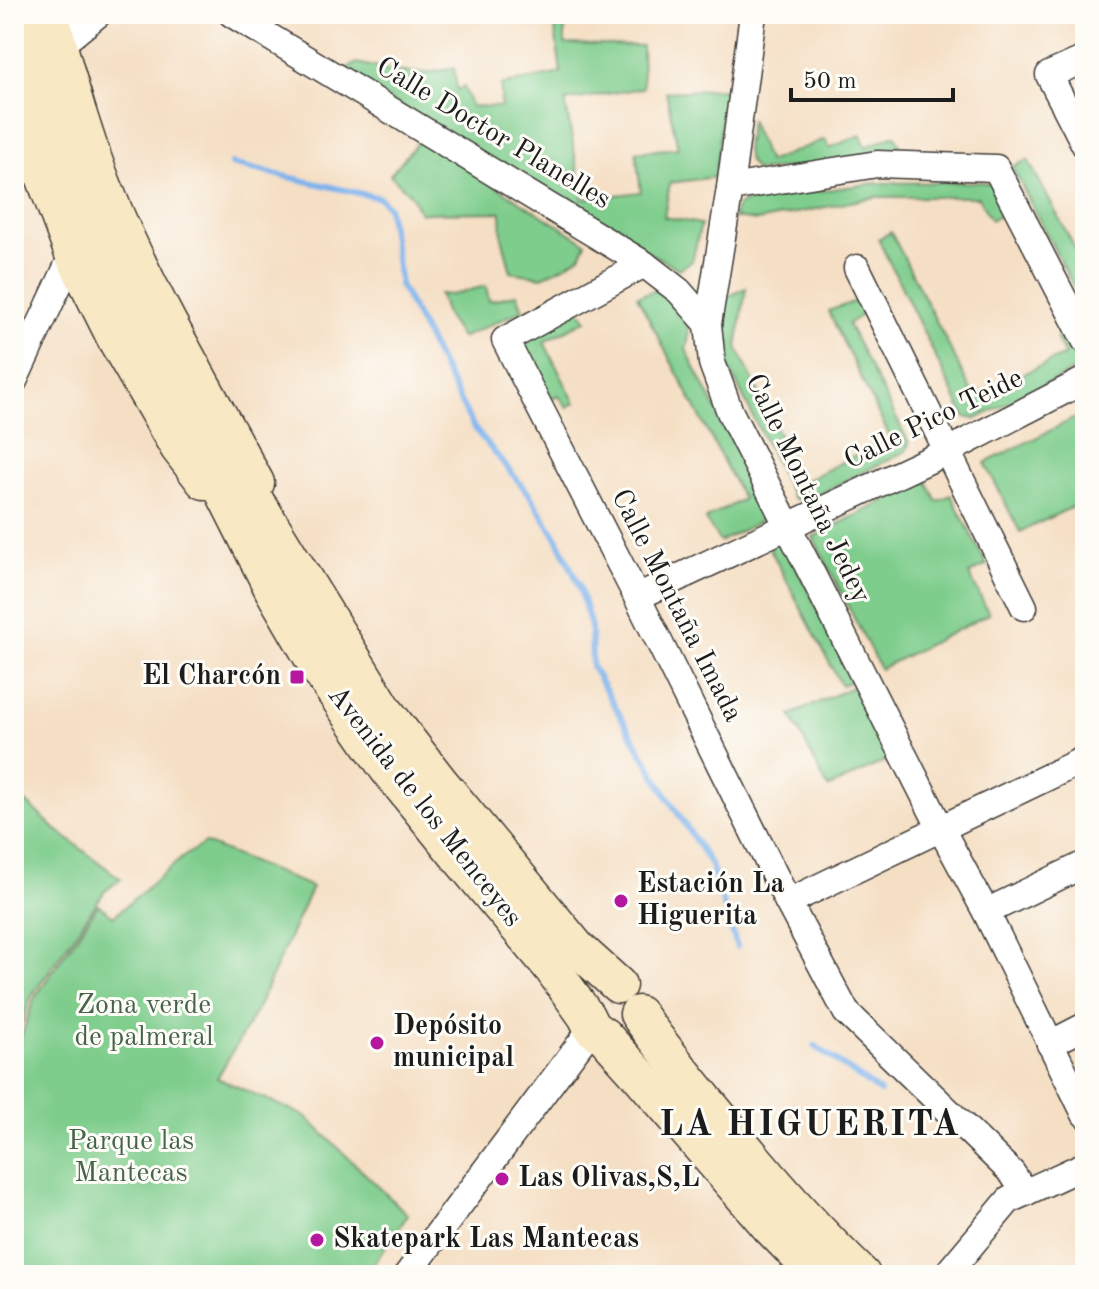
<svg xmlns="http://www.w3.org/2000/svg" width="1099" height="1289" viewBox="0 0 1099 1289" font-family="'Old Standard TT',serif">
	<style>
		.green { fill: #7fcd8d; stroke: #4e7454; stroke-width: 2 }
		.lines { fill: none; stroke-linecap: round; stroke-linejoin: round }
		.stream { stroke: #7eb3ec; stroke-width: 6 }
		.street-casing { stroke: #3d3935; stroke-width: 29 }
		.secondary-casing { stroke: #3d3935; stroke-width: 39 }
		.street { stroke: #fff; stroke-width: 26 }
		.secondary { stroke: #f8e8c3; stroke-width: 36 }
		.poi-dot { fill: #b5179e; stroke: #fdfcf7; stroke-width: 3 }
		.labels { text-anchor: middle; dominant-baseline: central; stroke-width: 6; stroke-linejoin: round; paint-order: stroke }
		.street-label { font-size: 28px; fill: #1c1c1c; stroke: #fdfcf7 }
		.poi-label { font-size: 28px; font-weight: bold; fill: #1c1c1c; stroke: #fdfcf7; text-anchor: start }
		.park-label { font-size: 28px; fill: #446349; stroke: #fdfcf7 }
		.district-label { font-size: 36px; font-weight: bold; letter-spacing: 2px; fill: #1c1c1c; stroke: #fdfcf7 }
	</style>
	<rect width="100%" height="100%" fill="#fdfcf7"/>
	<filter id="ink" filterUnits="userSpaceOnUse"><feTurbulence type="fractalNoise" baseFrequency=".0125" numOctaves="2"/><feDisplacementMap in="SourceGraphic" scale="16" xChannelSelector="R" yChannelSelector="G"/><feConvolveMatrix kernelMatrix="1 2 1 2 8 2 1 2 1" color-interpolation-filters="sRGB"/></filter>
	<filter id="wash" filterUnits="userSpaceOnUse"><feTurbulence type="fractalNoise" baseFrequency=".006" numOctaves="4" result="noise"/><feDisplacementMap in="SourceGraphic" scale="32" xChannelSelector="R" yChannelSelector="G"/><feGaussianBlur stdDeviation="1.8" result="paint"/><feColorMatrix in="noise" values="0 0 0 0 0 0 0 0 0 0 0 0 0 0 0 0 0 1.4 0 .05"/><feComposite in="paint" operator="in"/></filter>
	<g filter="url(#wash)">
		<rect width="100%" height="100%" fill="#f5dfc4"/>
		<g class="green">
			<path d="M 553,14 L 565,14 L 565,44 L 642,46 L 643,88 L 565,101 L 583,199 L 641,192 L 636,152 L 678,148 L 666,92 L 725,89 L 715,177 L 670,183 L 664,217 L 701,224 L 692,261 L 679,269 L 620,237 L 341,71 L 357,63 L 397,72 L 428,73 L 454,68 L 457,90 L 464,87 L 471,106 L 501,107 L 501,85 L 561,73 Z"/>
			<path d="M 750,120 L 768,162 L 825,139 L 829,148 L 861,135 L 866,147 L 895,135 L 905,156 L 757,171 C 740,158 748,141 750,120 Z"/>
			<path d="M 420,139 L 586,243 L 580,256 L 563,267 L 542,277 L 511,272 L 502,237 L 501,212 L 420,213 L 411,195 L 390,175 Z"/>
			<path d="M 1028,160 L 1085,267 L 1085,309 L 1012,167 Z"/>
			<path d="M 981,182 L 991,184 L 1006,213 L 991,220 L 978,197 L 875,197 L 757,221 L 734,218 L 735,208 L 745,202 L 762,199 L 876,183 Z"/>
			<path d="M 891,232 L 974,396 L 1065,355 L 1056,338 L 1068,331 L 1083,357 L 1079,368 L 976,419 L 965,417 L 878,239 Z"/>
			<path d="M 486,286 L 489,301 L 517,294 L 523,310 L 461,338 L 446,315 L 439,294 L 450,295 Z"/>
			<path d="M 746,288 L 737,347 L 802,483 L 890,437 L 828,311 L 856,301 L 864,313 L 848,324 L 909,443 L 906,451 L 803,502 L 793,498 L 725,360 L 720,338 L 721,300 Z"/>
			<path d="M 655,290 C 679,306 695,319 686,350 L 765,506 L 760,521 L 720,542 L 705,519 L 743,499 L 637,296 Z"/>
			<path d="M 580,310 L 586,320 L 544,342 L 575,403 L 567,407 L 559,396 L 547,401 L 520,347 L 524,338 Z"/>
			<path d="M 1085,413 L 1085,501 L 1020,532 L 985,463 Z"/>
			<path d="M 926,480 L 937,501 L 951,495 L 987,565 L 969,574 L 989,614 L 880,669 L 813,537 Z"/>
			<path d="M 781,537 L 854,680 L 841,685 L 768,545 Z"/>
			<path d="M 865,681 L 902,753 L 828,788 L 791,715 Z"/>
			<path d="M 14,791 L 55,829 L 121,879 L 105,891 L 31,997 L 14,1045 Z"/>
			<path d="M 205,843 L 312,887 L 255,1013 L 217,1078 L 305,1116 L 408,1215 L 366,1275 L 14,1275 L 14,1059 L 34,999 L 98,905 L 114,916 L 183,857 Z"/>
		</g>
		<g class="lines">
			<g class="stream">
				<path d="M 231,164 L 380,198 L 388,207 L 400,285 L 474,428 L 529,494 L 558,540 L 579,585 L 591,627 L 592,667 L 670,801 L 711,865 L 737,947"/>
				<path d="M 815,1046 L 880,1092"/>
			</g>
		</g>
	</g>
	<g filter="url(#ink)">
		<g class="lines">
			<g class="street-casing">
				<g id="street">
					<path d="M 232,14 L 644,264 L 679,291 L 708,324"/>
					<path d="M 753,14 L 730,188 L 708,324 L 712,363 L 730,412 L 940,827 L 986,912 L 1085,1114"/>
					<path d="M 59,46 L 98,14"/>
					<path d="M 1085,59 L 1049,75 L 1085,145"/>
					<path d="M 730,188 L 877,164 L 996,168 L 1085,340"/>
					<path d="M 644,264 L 505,340 L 637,597 L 788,902 L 846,1012 L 1012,1173 L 1025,1193"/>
					<path d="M 857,268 L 1024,607"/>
					<path d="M 14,381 L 73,254"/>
					<path d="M 637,597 L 946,452 L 1085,380"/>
					<path d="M 788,902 L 1085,759"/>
					<path d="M 986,912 L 1085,864"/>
					<path d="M 1050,1044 L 1085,1026"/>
					<path d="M 407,1275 L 592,1028"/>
					<path d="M 946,1275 L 1009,1200 L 1085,1165"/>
				</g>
			</g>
			<g class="secondary-casing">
				<g id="secondary">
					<path d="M 22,14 L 61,148 L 80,198 L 117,282 L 193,418 L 215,475 L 273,590 L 320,671 L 387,768 L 454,851 L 552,968 L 586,1016 L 592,1028 L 604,1036 L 640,1076 L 770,1227 L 817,1275"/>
					<path d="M 50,14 C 68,79 85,144 112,206 C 153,302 207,392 256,483"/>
					<path d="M 14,85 L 27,131 L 73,254 L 116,340 L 178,447 L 204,481"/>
					<path d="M 231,465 L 264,514 L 385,711 L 439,781 L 577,948 L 618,985"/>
					<path d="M 638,1014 C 668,1056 701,1095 734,1135 C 774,1184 816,1231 862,1275"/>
				</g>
			</g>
			<use href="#street" class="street"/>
			<use href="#secondary" class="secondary"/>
		</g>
	</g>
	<g class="poi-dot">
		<rect x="289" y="669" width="16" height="16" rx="4"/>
		<circle cx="621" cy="901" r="8"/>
		<circle cx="377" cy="1043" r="8"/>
		<circle cx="502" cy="1179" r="8"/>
		<circle cx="317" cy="1240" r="8"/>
	</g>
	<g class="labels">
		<g class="street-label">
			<text transform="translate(493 134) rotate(31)">Calle Doctor Planelles</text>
			<text transform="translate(934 420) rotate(-26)">Calle Pico Teide</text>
			<text transform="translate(807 489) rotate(64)">Calle Montaña Jedey</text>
			<text transform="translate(676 606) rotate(63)">Calle Montaña Imada</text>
			<text transform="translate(424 807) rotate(52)">Avenida de los Menceyes</text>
		</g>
		<g class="poi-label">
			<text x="281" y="677" text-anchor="end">El Charcón</text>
			<text x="637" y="885">Estación La<tspan x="637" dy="32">Higuerita</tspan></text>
			<text x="393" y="1027">Depósito<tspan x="393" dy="32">municipal</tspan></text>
			<text x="518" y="1179">Las Olivas,S,L</text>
			<text x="333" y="1240">Skatepark Las Mantecas</text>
		</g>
		<g class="park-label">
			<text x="144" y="1006">Zona verde<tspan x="144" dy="32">de palmeral</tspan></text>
			<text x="131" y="1142">Parque las<tspan x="131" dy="32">Mantecas</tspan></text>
		</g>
		<g class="district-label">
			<text x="810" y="1126">LA HIGUERITA</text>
		</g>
	</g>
	<rect width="1099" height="1289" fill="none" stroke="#fdfcf7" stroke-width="48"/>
	<path d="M791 88v12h162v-12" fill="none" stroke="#1c1c1c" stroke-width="4"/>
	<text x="803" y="88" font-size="24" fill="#1c1c1c" stroke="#fdfcf7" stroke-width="6" paint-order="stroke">50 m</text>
</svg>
